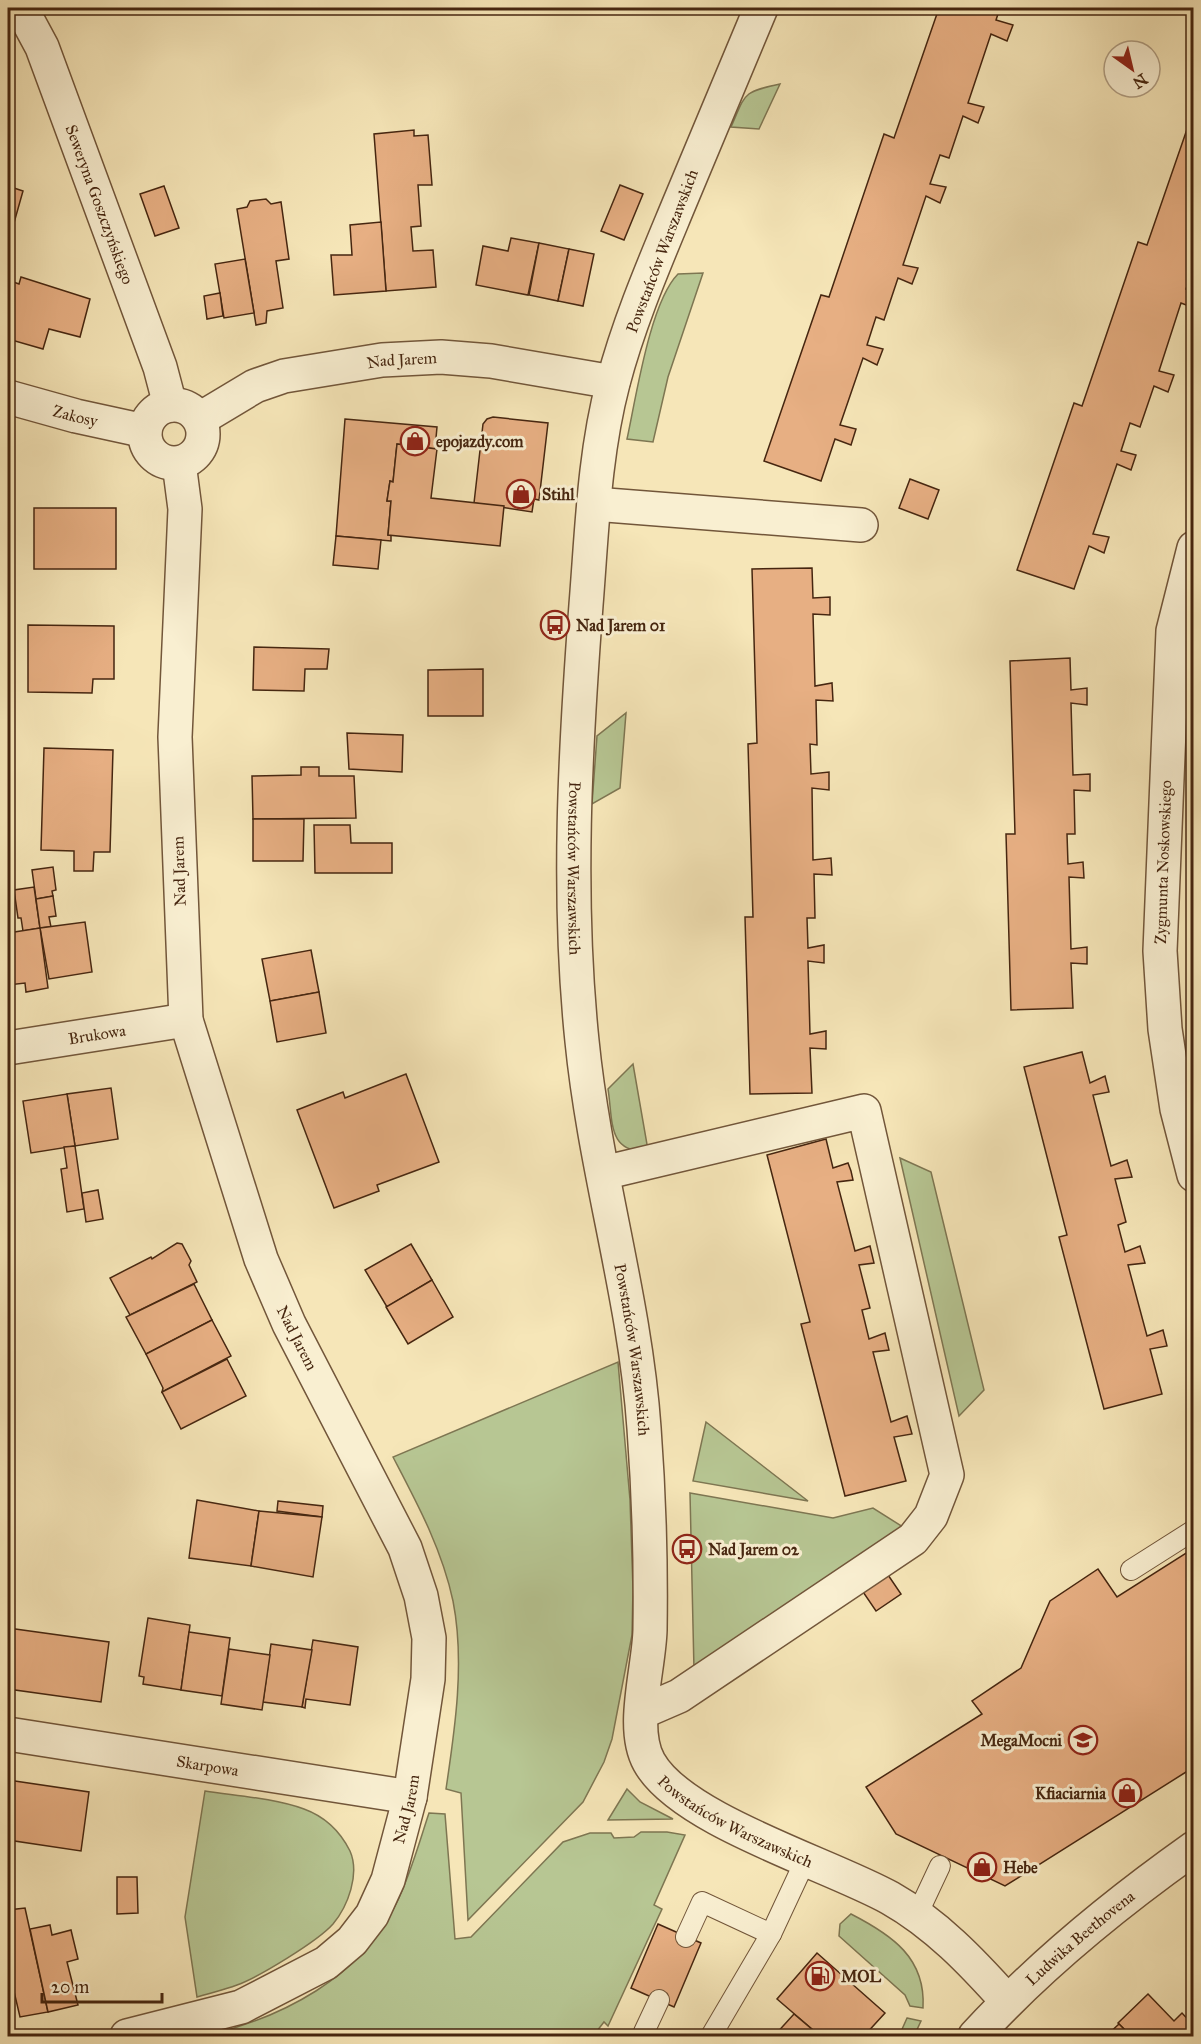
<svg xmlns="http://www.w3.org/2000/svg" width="1201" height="2044" viewBox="0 0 1201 2044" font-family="'IM FELL Great Primer',serif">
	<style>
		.green { fill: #b7c693; stroke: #7e7652; stroke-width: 1.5 }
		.building { fill: #e7af83; stroke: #462610; stroke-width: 1.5 }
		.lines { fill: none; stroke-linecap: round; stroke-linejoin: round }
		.service-casing { stroke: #72563a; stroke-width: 22 }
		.minor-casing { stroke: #72563a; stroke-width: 36 }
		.tertiary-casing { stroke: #72563a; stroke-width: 36 }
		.service { stroke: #f9efd1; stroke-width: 20 }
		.minor { stroke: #f9efd1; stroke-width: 33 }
		.tertiary { stroke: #f9efd1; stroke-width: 33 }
		.labels { text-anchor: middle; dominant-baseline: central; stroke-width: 6; stroke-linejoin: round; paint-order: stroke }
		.street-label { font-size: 16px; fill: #462610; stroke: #f9efd1 }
		.poi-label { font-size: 16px; font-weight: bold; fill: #462610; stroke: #f9efd1; text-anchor: start }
	</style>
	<rect width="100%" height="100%" fill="#f6e6b8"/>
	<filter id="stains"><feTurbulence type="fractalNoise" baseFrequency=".00333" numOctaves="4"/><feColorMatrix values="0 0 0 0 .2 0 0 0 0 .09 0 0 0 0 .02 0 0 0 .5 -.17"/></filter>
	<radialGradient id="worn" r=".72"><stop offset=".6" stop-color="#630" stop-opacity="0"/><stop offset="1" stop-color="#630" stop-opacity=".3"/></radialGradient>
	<g class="green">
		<path d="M 780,84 L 759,129 L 731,127 C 746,93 742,92 780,84 Z"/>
		<path d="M 703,273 L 668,377 L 653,442 L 627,439 C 636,398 650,302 678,274 Z"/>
		<path d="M 626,713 L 620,788 L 592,804 L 597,736 Z"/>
		<path d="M 633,1064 L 648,1150 C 607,1155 613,1119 608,1089 Z"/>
		<path d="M 900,1158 L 931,1172 L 984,1390 L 959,1416 Z"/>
		<path d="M 618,1362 L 630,1500 L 633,1589 L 632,1635 L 612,1739 L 604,1762 L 583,1802 L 468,1920 L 461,1793 L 446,1789 C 455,1729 465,1662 453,1601 C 442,1549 417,1503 393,1457 Z"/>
		<path d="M 706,1422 L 808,1501 L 693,1481 Z"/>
		<path d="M 690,1493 L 833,1518 L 873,1508 L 903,1527 L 694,1670 Z"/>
		<path d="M 627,1789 L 640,1802 L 673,1819 L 608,1820 Z"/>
		<path d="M 205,1791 C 238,1796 273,1798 304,1809 C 326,1817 340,1831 350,1851 C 360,1874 348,1906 333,1924 C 318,1941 259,1977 237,1985 C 224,1990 210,1993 197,1997 L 185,1917 Z"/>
		<path d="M 429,1813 L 445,1814 L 455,1939 L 471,1937 L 563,1842 L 590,1833 L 611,1833 L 614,1838 L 634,1837 L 641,1832 L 667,1832 L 685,1835 L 654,1905 L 662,1909 L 608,2026 L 604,2022 L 593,2036 L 205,2036 C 281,2018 361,1978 396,1904 C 410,1876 419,1843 429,1813 Z"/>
		<path d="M 851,1914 C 892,1935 926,1958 923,2008 L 910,2006 L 905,1995 L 839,1936 L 840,1924 Z"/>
		<path d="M 907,2018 L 921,2021 L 914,2036 L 899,2036 Z"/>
	</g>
	<g class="building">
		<path d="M 939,8 L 1000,8 L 996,20 L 1013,25 L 1007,41 L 991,34 L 968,103 L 984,107 L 978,123 L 963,116 L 949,158 L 940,155 L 930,184 L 946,187 L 940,203 L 926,196 L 903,265 L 918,268 L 912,284 L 898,278 L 884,320 L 876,317 L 867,345 L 883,349 L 877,365 L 863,358 L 840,425 L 856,429 L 851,445 L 835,439 L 821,481 L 764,461 L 821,295 L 829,297 L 884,134 L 894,138 Z"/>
		<path d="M 1194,109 L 1194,268 L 1186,289 L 1194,291 L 1194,308 L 1181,303 L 1159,371 L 1174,375 L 1168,392 L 1154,386 L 1140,427 L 1130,423 L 1121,451 L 1136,455 L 1131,470 L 1117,464 L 1093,534 L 1109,537 L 1104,553 L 1089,546 L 1074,589 L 1017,570 L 1074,403 L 1082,406 L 1138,242 L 1147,245 Z"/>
		<path d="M 414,130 L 414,136 L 428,135 L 432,185 L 418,185 L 421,226 L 411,227 L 413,251 L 433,250 L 436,287 L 386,291 L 374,134 Z"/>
		<path d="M 620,185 L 643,194 L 624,240 L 601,231 Z"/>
		<path d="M 8,186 L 23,191 L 12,230 L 8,228 Z"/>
		<path d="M 164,186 L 179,228 L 155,236 L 140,194 Z"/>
		<path d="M 266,199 L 271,204 L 281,202 L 289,259 L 276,261 L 283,308 L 267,311 L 266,323 L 256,325 L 237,209 L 247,207 L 250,201 Z"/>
		<path d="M 381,222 L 386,291 L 334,295 L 331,255 L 352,255 L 350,225 Z"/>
		<path d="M 511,238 L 539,243 L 528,295 L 476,285 L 483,246 L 508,251 Z"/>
		<path d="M 539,243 L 569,249 L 558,301 L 529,295 Z"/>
		<path d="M 569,249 L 594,254 L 583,306 L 558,301 Z"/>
		<path d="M 245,259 L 254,313 L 224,318 L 215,264 Z"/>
		<path d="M 21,277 L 90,299 L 80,337 L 49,329 L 43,349 L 8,339 L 8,280 L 19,284 Z"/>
		<path d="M 220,293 L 223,316 L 207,319 L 204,296 Z"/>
		<path d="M 493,417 L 548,423 L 539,500 L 534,499 L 532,512 L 474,503 L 483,424 L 487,419 Z"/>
		<path d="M 345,419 L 437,427 L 435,449 L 397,444 L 393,482 L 390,481 L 387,501 L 391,501 L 388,535 L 391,535 L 391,541 L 336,536 Z"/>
		<path d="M 397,444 L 437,449 L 431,498 L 504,506 L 500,546 L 388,535 L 391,501 L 387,501 L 390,481 L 393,482 Z"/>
		<path d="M 910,479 L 939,490 L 928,519 L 899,508 Z"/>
		<rect x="34" y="508" width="82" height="61"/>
		<path d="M 336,536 L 381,540 L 378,569 L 333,565 Z"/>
		<path d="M 812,568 L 813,598 L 830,597 L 830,615 L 813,614 L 815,686 L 832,683 L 833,701 L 816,700 L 817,745 L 810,744 L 811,774 L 829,772 L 829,790 L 812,788 L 813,860 L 831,858 L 832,875 L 814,874 L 815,918 L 807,918 L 808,948 L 824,945 L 824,963 L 808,961 L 810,1034 L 826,1031 L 826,1049 L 810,1048 L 812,1093 L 750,1094 L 745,917 L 753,917 L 748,744 L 757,743 L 752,569 Z"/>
		<path d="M 28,625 L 114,626 L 114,679 L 93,679 L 92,693 L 28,692 Z"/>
		<path d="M 254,647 L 329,649 L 327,669 L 305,669 L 304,691 L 253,690 Z"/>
		<path d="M 1070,658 L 1071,690 L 1087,688 L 1087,705 L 1071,703 L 1073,775 L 1090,774 L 1090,791 L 1074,790 L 1075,834 L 1067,834 L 1068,864 L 1083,862 L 1084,878 L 1069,877 L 1071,949 L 1087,947 L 1087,964 L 1071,963 L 1073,1008 L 1011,1010 L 1006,834 L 1015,834 L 1010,661 Z"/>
		<path d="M 483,669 L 483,716 L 428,716 L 428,670 Z"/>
		<path d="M 347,733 L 403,735 L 402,772 L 349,769 Z"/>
		<path d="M 44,748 L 113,750 L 110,852 L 94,852 L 93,871 L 74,871 L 74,851 L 41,850 Z"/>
		<path d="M 301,767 L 319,767 L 319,776 L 354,776 L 356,818 L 253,819 L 252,776 L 301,775 Z"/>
		<path d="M 253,819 L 304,819 L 303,861 L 253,861 Z"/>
		<path d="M 314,825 L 350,825 L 351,843 L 392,843 L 392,873 L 315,873 Z"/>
		<path d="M 53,867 L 56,890 L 52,891 L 53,896 L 36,899 L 32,870 Z"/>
		<path d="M 34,887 L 40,928 L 23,931 L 21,918 L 18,918 L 14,890 Z"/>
		<path d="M 53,896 L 56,916 L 49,917 L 51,927 L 40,928 L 36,899 Z"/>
		<path d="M 85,922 L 92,972 L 49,979 L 40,928 Z"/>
		<path d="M 40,928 L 48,988 L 26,992 L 25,983 L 8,985 L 8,933 Z"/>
		<path d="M 311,950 L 319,992 L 270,1001 L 262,959 Z"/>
		<path d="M 319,992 L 326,1033 L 277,1042 L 270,1001 Z"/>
		<path d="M 1082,1052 L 1090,1083 L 1105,1076 L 1109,1092 L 1093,1095 L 1111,1166 L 1127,1160 L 1132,1177 L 1115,1179 L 1126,1222 L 1118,1225 L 1125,1252 L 1140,1246 L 1145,1263 L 1128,1265 L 1147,1336 L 1163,1330 L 1167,1346 L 1150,1349 L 1162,1394 L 1104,1409 L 1059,1237 L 1067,1235 L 1024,1067 Z"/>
		<path d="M 406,1074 L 439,1162 L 377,1185 L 379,1191 L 334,1208 L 297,1110 L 343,1092 L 345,1098 Z"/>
		<path d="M 111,1088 L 118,1139 L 75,1146 L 67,1094 Z"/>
		<path d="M 67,1094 L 75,1146 L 31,1153 L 23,1101 Z"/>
		<path d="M 826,1139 L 833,1168 L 848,1163 L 851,1171 L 853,1180 L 837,1182 L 855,1251 L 870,1246 L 874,1263 L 859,1265 L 870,1308 L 862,1310 L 869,1339 L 885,1333 L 889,1350 L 873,1352 L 891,1422 L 907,1416 L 912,1434 L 894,1437 L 906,1481 L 845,1496 L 801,1324 L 810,1322 L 767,1155 Z"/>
		<path d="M 75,1146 L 84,1209 L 67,1212 L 61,1169 L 67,1168 L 64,1147 Z"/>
		<path d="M 98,1190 L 103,1219 L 86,1222 L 82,1193 Z"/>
		<path d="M 177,1243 L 182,1244 L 191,1261 L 189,1265 L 197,1282 L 130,1315 L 110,1278 L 151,1257 L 152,1259 Z"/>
		<path d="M 411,1244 L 432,1280 L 387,1307 L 365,1270 Z"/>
		<path d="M 432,1280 L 453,1317 L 408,1344 L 386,1307 Z"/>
		<path d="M 194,1284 L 212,1320 L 146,1354 L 126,1317 Z"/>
		<path d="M 212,1320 L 231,1356 L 162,1392 L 163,1388 L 146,1354 Z"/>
		<path d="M 227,1359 L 246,1396 L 181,1429 L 162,1392 Z"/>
		<path d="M 197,1500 L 259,1511 L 251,1566 L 189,1558 Z"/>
		<path d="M 278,1501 L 323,1506 L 322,1517 L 277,1511 Z"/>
		<path d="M 259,1511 L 322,1517 L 313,1577 L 251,1566 Z"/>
		<path d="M 1194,1548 L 1194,1767 L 1005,1886 L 896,1834 L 866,1787 L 982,1714 L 972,1701 L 1021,1668 L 1050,1601 L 1098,1569 L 1117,1597 Z"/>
		<path d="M 884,1569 L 901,1594 L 876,1611 L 859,1586 Z"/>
		<path d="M 148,1618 L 190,1625 L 181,1690 L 143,1684 L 144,1677 L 139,1676 Z"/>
		<path d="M 8,1628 L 109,1642 L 101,1702 L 8,1689 Z"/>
		<path d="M 189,1632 L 230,1638 L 222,1696 L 181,1690 Z"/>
		<path d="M 313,1640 L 358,1647 L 350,1705 L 306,1699 L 305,1708 L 302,1707 Z"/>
		<path d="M 271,1644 L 312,1650 L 302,1707 L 263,1702 Z"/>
		<path d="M 229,1649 L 270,1655 L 262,1710 L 221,1704 Z"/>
		<path d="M 8,1780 L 89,1792 L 81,1851 L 8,1840 Z"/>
		<path d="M 117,1877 L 137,1877 L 138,1913 L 117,1914 Z"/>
		<path d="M 25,1908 L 48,2012 L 20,2017 L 8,1966 L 10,1962 L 8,1910 Z"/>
		<path d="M 658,1924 L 701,1943 L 674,2007 L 631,1988 Z"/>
		<path d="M 50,1925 L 52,1935 L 71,1930 L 78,1959 L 67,1962 L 78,2005 L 48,2012 L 30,1929 Z"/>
		<path d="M 817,1953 L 885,2013 L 864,2036 L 820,2036 L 777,1999 Z"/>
		<path d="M 1148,1994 L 1174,2021 L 1182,2013 L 1194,2026 L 1194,2036 L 1131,2036 L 1118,2023 Z"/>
		<path d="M 794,2014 L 820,2036 L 774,2036 Z"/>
		<path d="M 1119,2024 L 1131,2036 L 1106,2036 Z"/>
	</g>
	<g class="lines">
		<g class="service-casing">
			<g id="service">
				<path d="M 1131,1570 L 1194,1530"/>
				<path d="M 917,1915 L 940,1866"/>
				<path d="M 686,1937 L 702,1902 L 771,1934"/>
				<path d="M 649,2036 L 644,2032 L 659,2000"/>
				<path d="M 711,2036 L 771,1934 L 806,1859"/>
			</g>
		</g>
		<g class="minor-casing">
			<g id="minor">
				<path id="s1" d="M 21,8 L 42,47 L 160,367 L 170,405"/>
				<path id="s2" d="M 761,8 C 734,73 706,139 679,204 C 655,262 629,322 613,383 C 594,455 592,531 586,605 C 575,751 567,896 582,1041 C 595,1172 635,1298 644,1428 C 649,1495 651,1563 650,1630 C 649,1669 630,1728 649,1762 C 681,1820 829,1864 890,1898 C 936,1924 972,1962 1007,2001"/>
				<path id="s3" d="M 8,397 L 76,416 L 145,431"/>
				<circle cx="174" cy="434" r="29"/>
				<path id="s4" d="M 200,419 L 255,386 L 284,376 L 382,360 L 441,357 L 491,361 L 613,382"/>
				<path d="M 594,504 L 861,525"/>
				<path d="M 1194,548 L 1173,631 L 1160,951 L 1165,1029 L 1177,1109 L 1194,1175"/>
				<path id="s5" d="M 8,1048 L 186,1020"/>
				<path d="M 603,1173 L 864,1111 L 947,1475 L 931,1516 L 913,1539 L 679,1696 L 642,1712"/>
				<path id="s6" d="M 8,1734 L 410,1797"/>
				<path id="s7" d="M 127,2036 L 241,2007 L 326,1963 L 352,1941 L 372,1915 L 388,1880 L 410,1797 L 428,1679 L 429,1638 L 421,1596 L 405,1548 L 289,1324 L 261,1259 L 186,1020 L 175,737 L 185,509 L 179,463"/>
			</g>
		</g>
		<g class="tertiary-casing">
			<g id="tertiary">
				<path id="s8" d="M 975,2036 C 1040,1965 1115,1904 1194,1848"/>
			</g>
		</g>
		<use href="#service" class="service"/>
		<use href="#minor" class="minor"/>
		<use href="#tertiary" class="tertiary"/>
	</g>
	<defs>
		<g id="shop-ring" transform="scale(1.5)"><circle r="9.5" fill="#f9efd1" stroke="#8f2418" stroke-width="1.5"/><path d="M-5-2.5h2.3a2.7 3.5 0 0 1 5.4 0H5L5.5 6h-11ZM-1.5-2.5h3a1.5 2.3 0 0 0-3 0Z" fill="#8f2418"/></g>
		<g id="bus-ring" transform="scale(1.5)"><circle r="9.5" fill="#f9efd1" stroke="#8f2418" stroke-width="1.5"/><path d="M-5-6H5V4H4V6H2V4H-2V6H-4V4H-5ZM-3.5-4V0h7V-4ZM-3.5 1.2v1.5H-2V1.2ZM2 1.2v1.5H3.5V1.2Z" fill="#8f2418"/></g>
		<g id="school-ring" transform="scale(1.5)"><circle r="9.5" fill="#f9efd1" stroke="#8f2418" stroke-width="1.5"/><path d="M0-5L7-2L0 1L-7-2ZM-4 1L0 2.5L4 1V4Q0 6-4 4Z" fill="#8f2418"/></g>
		<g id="fuel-ring" transform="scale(1.5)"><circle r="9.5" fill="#f9efd1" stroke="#8f2418" stroke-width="1.5"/><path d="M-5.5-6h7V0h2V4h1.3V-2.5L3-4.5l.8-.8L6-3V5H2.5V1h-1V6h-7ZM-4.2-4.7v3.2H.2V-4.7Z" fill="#8f2418"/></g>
	</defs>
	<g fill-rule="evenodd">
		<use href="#shop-ring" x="415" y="441"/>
		<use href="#shop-ring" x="521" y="494"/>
		<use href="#bus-ring" x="555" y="625"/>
		<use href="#bus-ring" x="687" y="1549"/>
		<use href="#school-ring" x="1083" y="1740"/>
		<use href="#shop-ring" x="1127" y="1793"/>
		<use href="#shop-ring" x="982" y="1867"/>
		<use href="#fuel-ring" x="820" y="1976"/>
	</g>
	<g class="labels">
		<g class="street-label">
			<text stroke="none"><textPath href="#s1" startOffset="212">Seweryna Goszczyńskiego</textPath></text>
			<text transform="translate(662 251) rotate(-69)">Powstańców Warszawskich</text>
			<text stroke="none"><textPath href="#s4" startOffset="214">Nad Jarem</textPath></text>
			<text stroke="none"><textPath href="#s3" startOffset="70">Zakosy</textPath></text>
			<text transform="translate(1163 862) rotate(-88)">Zygmunta Noskowskiego</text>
			<text stroke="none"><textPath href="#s2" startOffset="891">Powstańców Warszawskich</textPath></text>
			<text transform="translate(179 871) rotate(-92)">Nad Jarem</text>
			<text stroke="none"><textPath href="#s5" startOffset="90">Brukowa</textPath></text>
			<text transform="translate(297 1338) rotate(63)">Nad Jarem</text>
			<text stroke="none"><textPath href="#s2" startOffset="1377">Powstańców Warszawskich</textPath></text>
			<text stroke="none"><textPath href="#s6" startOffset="202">Skarpowa</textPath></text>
			<text stroke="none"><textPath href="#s7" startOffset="392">Nad Jarem</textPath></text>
			<text stroke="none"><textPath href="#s2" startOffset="1899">Powstańców Warszawskich</textPath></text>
			<text stroke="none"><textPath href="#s8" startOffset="144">Ludwika Beethovena</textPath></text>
		</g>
		<g class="poi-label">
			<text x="436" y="441">epojazdy.com</text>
			<text x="542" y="494">Stihl</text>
			<text x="576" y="625">Nad Jarem 01</text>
			<text x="708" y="1549">Nad Jarem 02</text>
			<text x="1062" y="1740" text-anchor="end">MegaMocni</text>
			<text x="1106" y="1793" text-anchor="end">Kfiaciarnia</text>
			<text x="1003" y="1867">Hebe</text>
			<text x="841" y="1976">MOL</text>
		</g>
	</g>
	<rect width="1201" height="2044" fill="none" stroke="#f6e6b8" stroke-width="30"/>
	<rect x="9" y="9" width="1183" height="2026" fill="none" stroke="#462610" stroke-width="3"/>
	<rect x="15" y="15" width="1171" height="2014" fill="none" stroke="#462610" stroke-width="1.5"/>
	<g transform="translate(1132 69) rotate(146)"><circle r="28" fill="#f9efd1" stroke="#b19f84" stroke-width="1.5"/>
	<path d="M0-4.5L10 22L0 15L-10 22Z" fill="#8f2418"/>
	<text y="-9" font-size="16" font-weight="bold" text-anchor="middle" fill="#462610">N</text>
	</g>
	<path d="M42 1993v9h120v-9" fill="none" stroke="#462610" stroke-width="3"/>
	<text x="51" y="1993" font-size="18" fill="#462610" stroke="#f9efd1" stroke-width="4.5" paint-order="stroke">20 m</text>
	<rect width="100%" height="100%" filter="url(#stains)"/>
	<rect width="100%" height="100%" fill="url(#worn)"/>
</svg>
